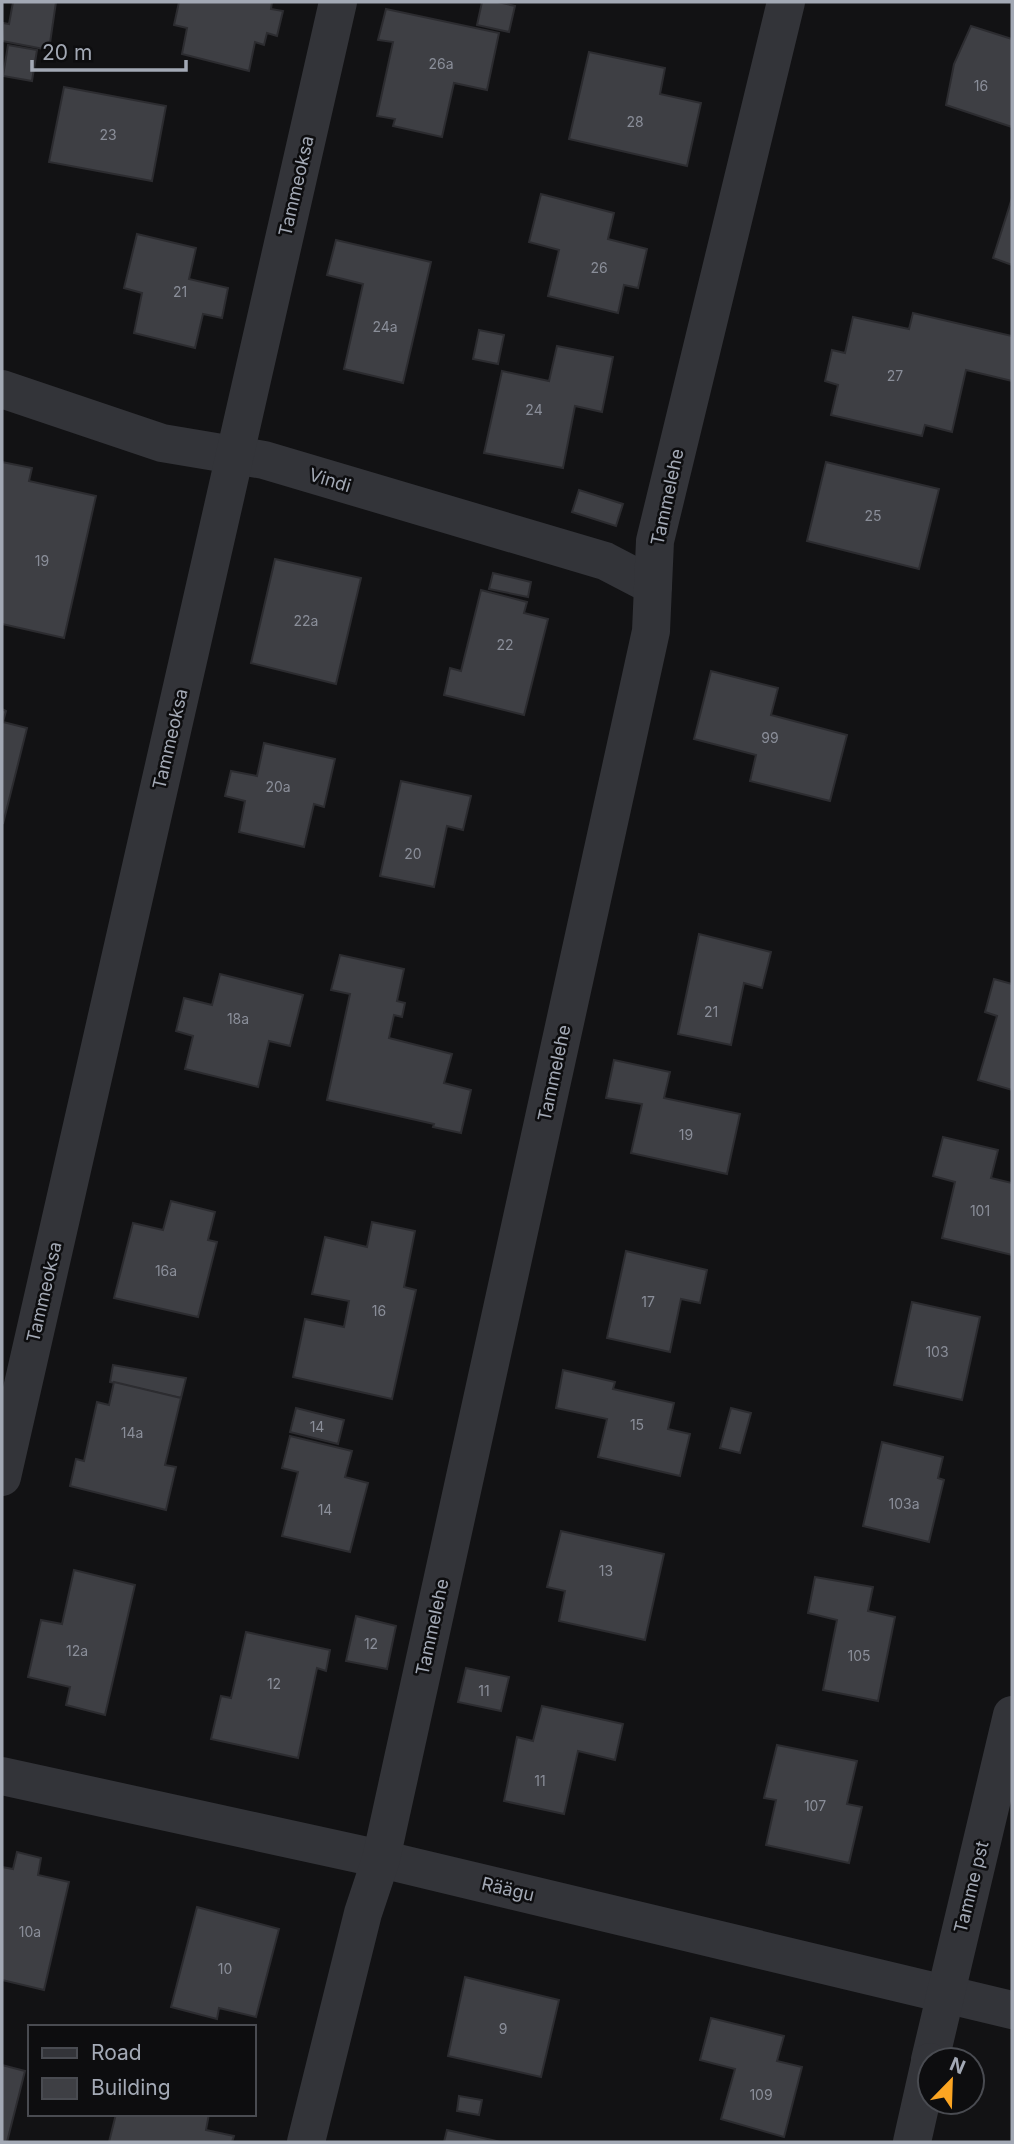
<svg xmlns="http://www.w3.org/2000/svg" width="1014" height="2144" viewBox="0 0 1014 2144" font-family="Inter,sans-serif">
	<style>
		.building { fill: #3e3f44; stroke: #2c2c30; stroke-width: 2 }
		.lines { fill: none; stroke-linecap: round; stroke-linejoin: round }
		.street { stroke: #333439; stroke-width: 38 }
		.labels { text-anchor: middle; dominant-baseline: central; stroke-width: 5; stroke-linejoin: round; paint-order: stroke }
		.number-label { font-size: 14px; fill: #8a8e99 }
		.street-label { font-size: 18px; fill: #a3a9b5; stroke: #0d0d0f }
	</style>
	<rect width="100%" height="100%" fill="#121214"/>
	<g class="building">
		<path d="M 13,2 L 56,2 L 49,50 L 2,41 L 3,23 L 9,24 Z"/>
		<path d="M 179,2 L 272,2 L 271,9 L 283,11 L 277,36 L 267,33 L 264,45 L 255,42 L 249,71 L 182,54 L 187,28 L 174,25 Z"/>
		<path d="M 482,2 L 498,2 L 515,6 L 509,32 L 477,25 Z"/>
		<path d="M 386,9 L 499,33 L 487,90 L 454,83 L 442,137 L 393,126 L 395,119 L 377,116 L 393,42 L 378,40 Z"/>
		<path d="M 971,26 L 1012,39 L 1012,127 L 946,105 L 954,64 Z"/>
		<path d="M 8,45 L 37,50 L 32,81 L 3,76 Z"/>
		<path d="M 589,52 L 665,68 L 660,94 L 701,103 L 687,166 L 569,139 Z"/>
		<path d="M 64,87 L 166,106 L 152,181 L 49,162 Z"/>
		<path d="M 541,194 L 614,213 L 608,239 L 647,249 L 638,288 L 624,285 L 618,313 L 548,296 L 559,250 L 529,242 Z"/>
		<path d="M 1012,198 L 1012,265 L 993,258 Z"/>
		<path d="M 137,234 L 196,248 L 189,279 L 228,288 L 222,318 L 203,314 L 195,348 L 134,333 L 142,293 L 124,288 Z"/>
		<path d="M 336,240 L 431,262 L 403,383 L 344,369 L 363,284 L 327,275 Z"/>
		<path d="M 913,313 L 1012,336 L 1012,381 L 966,370 L 952,432 L 925,425 L 922,436 L 831,415 L 838,385 L 825,381 L 832,350 L 845,353 L 853,317 L 909,329 Z"/>
		<path d="M 479,330 L 504,335 L 498,364 L 473,359 Z"/>
		<path d="M 557,346 L 613,357 L 602,412 L 575,406 L 563,468 L 484,453 L 502,371 L 549,381 Z"/>
		<path d="M 2,462 L 32,468 L 29,481 L 96,496 L 64,638 L 2,624 Z"/>
		<path d="M 826,462 L 939,489 L 919,569 L 807,541 Z"/>
		<path d="M 579,490 L 623,504 L 616,526 L 572,512 Z"/>
		<path d="M 275,559 L 361,578 L 336,684 L 251,663 Z"/>
		<path d="M 493,573 L 531,582 L 528,597 L 489,589 Z"/>
		<path d="M 481,590 L 527,602 L 524,613 L 548,619 L 524,715 L 444,695 L 450,668 L 461,671 Z"/>
		<path d="M 711,671 L 778,688 L 771,715 L 847,735 L 830,801 L 750,781 L 756,755 L 694,739 Z"/>
		<path d="M 2,709 L 6,711 L 3,722 L 27,728 L 3,824 Z"/>
		<path d="M 264,743 L 335,759 L 324,807 L 314,804 L 304,847 L 239,832 L 245,801 L 225,796 L 231,771 L 257,776 Z"/>
		<path d="M 401,781 L 471,796 L 463,830 L 447,826 L 434,887 L 380,876 Z"/>
		<path d="M 699,934 L 771,952 L 762,988 L 744,983 L 731,1045 L 678,1034 Z"/>
		<path d="M 340,955 L 404,969 L 397,1001 L 405,1003 L 402,1017 L 394,1015 L 389,1038 L 452,1054 L 444,1083 L 471,1090 L 461,1133 L 433,1127 L 434,1124 L 327,1100 L 350,994 L 331,990 Z"/>
		<path d="M 220,974 L 303,995 L 290,1046 L 269,1041 L 258,1087 L 185,1069 L 193,1036 L 176,1031 L 184,998 L 212,1005 Z"/>
		<path d="M 994,979 L 1012,984 L 1012,1090 L 978,1080 L 997,1016 L 985,1012 Z"/>
		<path d="M 614,1060 L 670,1072 L 664,1098 L 740,1114 L 727,1174 L 631,1153 L 642,1104 L 606,1098 Z"/>
		<path d="M 943,1137 L 998,1150 L 991,1178 L 1012,1183 L 1012,1255 L 942,1238 L 955,1182 L 933,1176 Z"/>
		<path d="M 171,1201 L 215,1212 L 208,1240 L 217,1242 L 198,1317 L 114,1298 L 133,1223 L 163,1230 Z"/>
		<path d="M 372,1222 L 415,1231 L 404,1287 L 416,1290 L 392,1399 L 293,1377 L 305,1319 L 344,1327 L 349,1301 L 312,1294 L 325,1237 L 367,1247 Z"/>
		<path d="M 626,1251 L 707,1270 L 700,1303 L 681,1299 L 670,1352 L 607,1338 Z"/>
		<path d="M 912,1302 L 980,1317 L 962,1400 L 894,1385 Z"/>
		<path d="M 113,1365 L 186,1378 L 181,1398 L 110,1382 Z"/>
		<path d="M 563,1370 L 615,1382 L 613,1389 L 674,1403 L 668,1429 L 690,1434 L 680,1476 L 598,1457 L 607,1419 L 556,1408 Z"/>
		<path d="M 114,1382 L 181,1398 L 165,1465 L 176,1467 L 166,1510 L 70,1486 L 76,1459 L 84,1461 L 97,1402 L 109,1405 Z"/>
		<path d="M 296,1408 L 344,1420 L 338,1444 L 290,1432 Z"/>
		<path d="M 731,1408 L 751,1413 L 740,1453 L 720,1448 Z"/>
		<path d="M 290,1436 L 352,1451 L 345,1477 L 368,1483 L 350,1552 L 282,1536 L 298,1472 L 282,1468 Z"/>
		<path d="M 882,1442 L 943,1457 L 938,1478 L 944,1480 L 929,1542 L 863,1526 Z"/>
		<path d="M 561,1531 L 664,1554 L 645,1640 L 559,1621 L 565,1591 L 547,1587 Z"/>
		<path d="M 74,1570 L 135,1585 L 105,1715 L 66,1705 L 70,1687 L 28,1677 L 41,1620 L 62,1624 Z"/>
		<path d="M 815,1577 L 873,1587 L 868,1611 L 895,1617 L 878,1701 L 823,1690 L 837,1620 L 808,1613 Z"/>
		<path d="M 356,1616 L 396,1626 L 387,1669 L 346,1661 Z"/>
		<path d="M 246,1632 L 330,1650 L 326,1671 L 317,1668 L 298,1758 L 211,1739 L 221,1696 L 231,1698 Z"/>
		<path d="M 466,1668 L 509,1677 L 501,1711 L 458,1702 Z"/>
		<path d="M 542,1706 L 623,1724 L 615,1760 L 578,1751 L 564,1814 L 504,1801 L 517,1737 L 533,1741 Z"/>
		<path d="M 777,1745 L 857,1761 L 847,1804 L 862,1807 L 849,1863 L 766,1845 L 776,1800 L 764,1798 Z"/>
		<path d="M 17,1852 L 41,1858 L 38,1875 L 69,1882 L 44,1990 L 2,1980 L 2,1867 L 13,1869 Z"/>
		<path d="M 197,1907 L 279,1929 L 256,2017 L 219,2008 L 217,2019 L 171,2007 Z"/>
		<path d="M 465,1977 L 559,2000 L 541,2077 L 448,2056 Z"/>
		<path d="M 711,2018 L 784,2036 L 777,2061 L 802,2067 L 784,2137 L 721,2119 L 735,2069 L 700,2060 Z"/>
		<path d="M 2,2065 L 25,2071 L 7,2142 L 2,2142 Z"/>
		<path d="M 459,2096 L 482,2100 L 479,2115 L 457,2111 Z"/>
		<path d="M 116,2114 L 209,2114 L 206,2130 L 234,2136 L 232,2142 L 109,2142 Z"/>
		<path d="M 447,2130 L 501,2142 L 444,2142 Z"/>
	</g>
	<g class="lines">
		<g class="street">
			<path d="M 2,389 L 162,443 L 264,460 L 605,561 L 653,586"/>
			<path d="M 2,1477 L 338,2"/>
			<path d="M 2,1776 L 381,1859 L 1012,2010"/>
			<path d="M 930,2060 L 1012,1715"/>
			<path d="M 306,2142 L 363,1913 L 381,1859 L 651,631 L 655,541 L 786,2"/>
			<path d="M 912,2142 L 930,2062"/>
		</g>
	</g>
	<g class="labels">
		<g class="number-label">
			<text x="441" y="63">26a</text>
			<text x="981" y="85">16</text>
			<text x="635" y="121">28</text>
			<text x="108" y="134">23</text>
			<text x="599" y="267">26</text>
			<text x="180" y="291">21</text>
			<text x="385" y="326">24a</text>
			<text x="895" y="375">27</text>
			<text x="534" y="409">24</text>
			<text x="873" y="515">25</text>
			<text x="42" y="560">19</text>
			<text x="306" y="620">22a</text>
			<text x="505" y="644">22</text>
			<text x="770" y="737">99</text>
			<text x="278" y="786">20a</text>
			<text x="413" y="853">20</text>
			<text x="711" y="1011">21</text>
			<text x="238" y="1018">18a</text>
			<text x="686" y="1134">19</text>
			<text x="980" y="1210">101</text>
			<text x="166" y="1270">16a</text>
			<text x="648" y="1301">17</text>
			<text x="379" y="1310">16</text>
			<text x="937" y="1351">103</text>
			<text x="637" y="1424">15</text>
			<text x="317" y="1426">14</text>
			<text x="132" y="1432">14a</text>
			<text x="904" y="1503">103a</text>
			<text x="325" y="1509">14</text>
			<text x="606" y="1570">13</text>
			<text x="371" y="1643">12</text>
			<text x="77" y="1650">12a</text>
			<text x="859" y="1655">105</text>
			<text x="274" y="1683">12</text>
			<text x="484" y="1690">11</text>
			<text x="540" y="1780">11</text>
			<text x="815" y="1805">107</text>
			<text x="30" y="1931">10a</text>
			<text x="225" y="1968">10</text>
			<text x="503" y="2028">9</text>
			<text x="761" y="2094">109</text>
		</g>
		<g class="street-label">
			<text transform="translate(296 186) rotate(-77)">Tammeoksa</text>
			<text transform="translate(330 480) rotate(17)">Vindi</text>
			<text transform="translate(667 497) rotate(-78)">Tammelehe</text>
			<text transform="translate(170 739) rotate(-77)">Tammeoksa</text>
			<text transform="translate(554 1073) rotate(-78)">Tammelehe</text>
			<text transform="translate(44 1292) rotate(-77)">Tammeoksa</text>
			<text transform="translate(432 1627) rotate(-78)">Tammelehe</text>
			<text transform="translate(971 1887) rotate(-76)">Tamme pst</text>
			<text transform="translate(508 1889) rotate(13)">Räägu</text>
		</g>
	</g>
	<rect width="1014" height="2144" fill="none" stroke="#a3a9b5" stroke-width="7"/>
	<rect x="28" y="2025" width="228" height="91" fill="#0d0d0f" stroke="#494b51" stroke-width="2"/>
	<rect x="42" y="2048" width="35" height="10" fill="#333439" stroke="#494b51" stroke-width="2"/>
	<text x="91" y="2060" font-size="21" fill="#a3a9b5">Road</text>
	<rect x="42" y="2078" width="35" height="21" fill="#3e3f44" stroke="#494b51" stroke-width="2"/>
	<text x="91" y="2095" font-size="21" fill="#a3a9b5">Building</text>
	<g transform="translate(951 2081) rotate(23)"><circle r="33" fill="#0d0d0f" stroke="#494b51" stroke-width="2"/>
	<path d="M0-5L12 26L0 18L-12 26Z" fill="#fca522"/>
	<text y="-10" font-size="19" font-weight="bold" text-anchor="middle" fill="#a3a9b5">N</text>
	</g>
	<path d="M32 60v10h154v-10" fill="none" stroke="#a3a9b5" stroke-width="3.5"/>
	<text x="42" y="60" font-size="21" fill="#a3a9b5" stroke="#0d0d0f" stroke-width="5" paint-order="stroke">20 m</text>
</svg>
